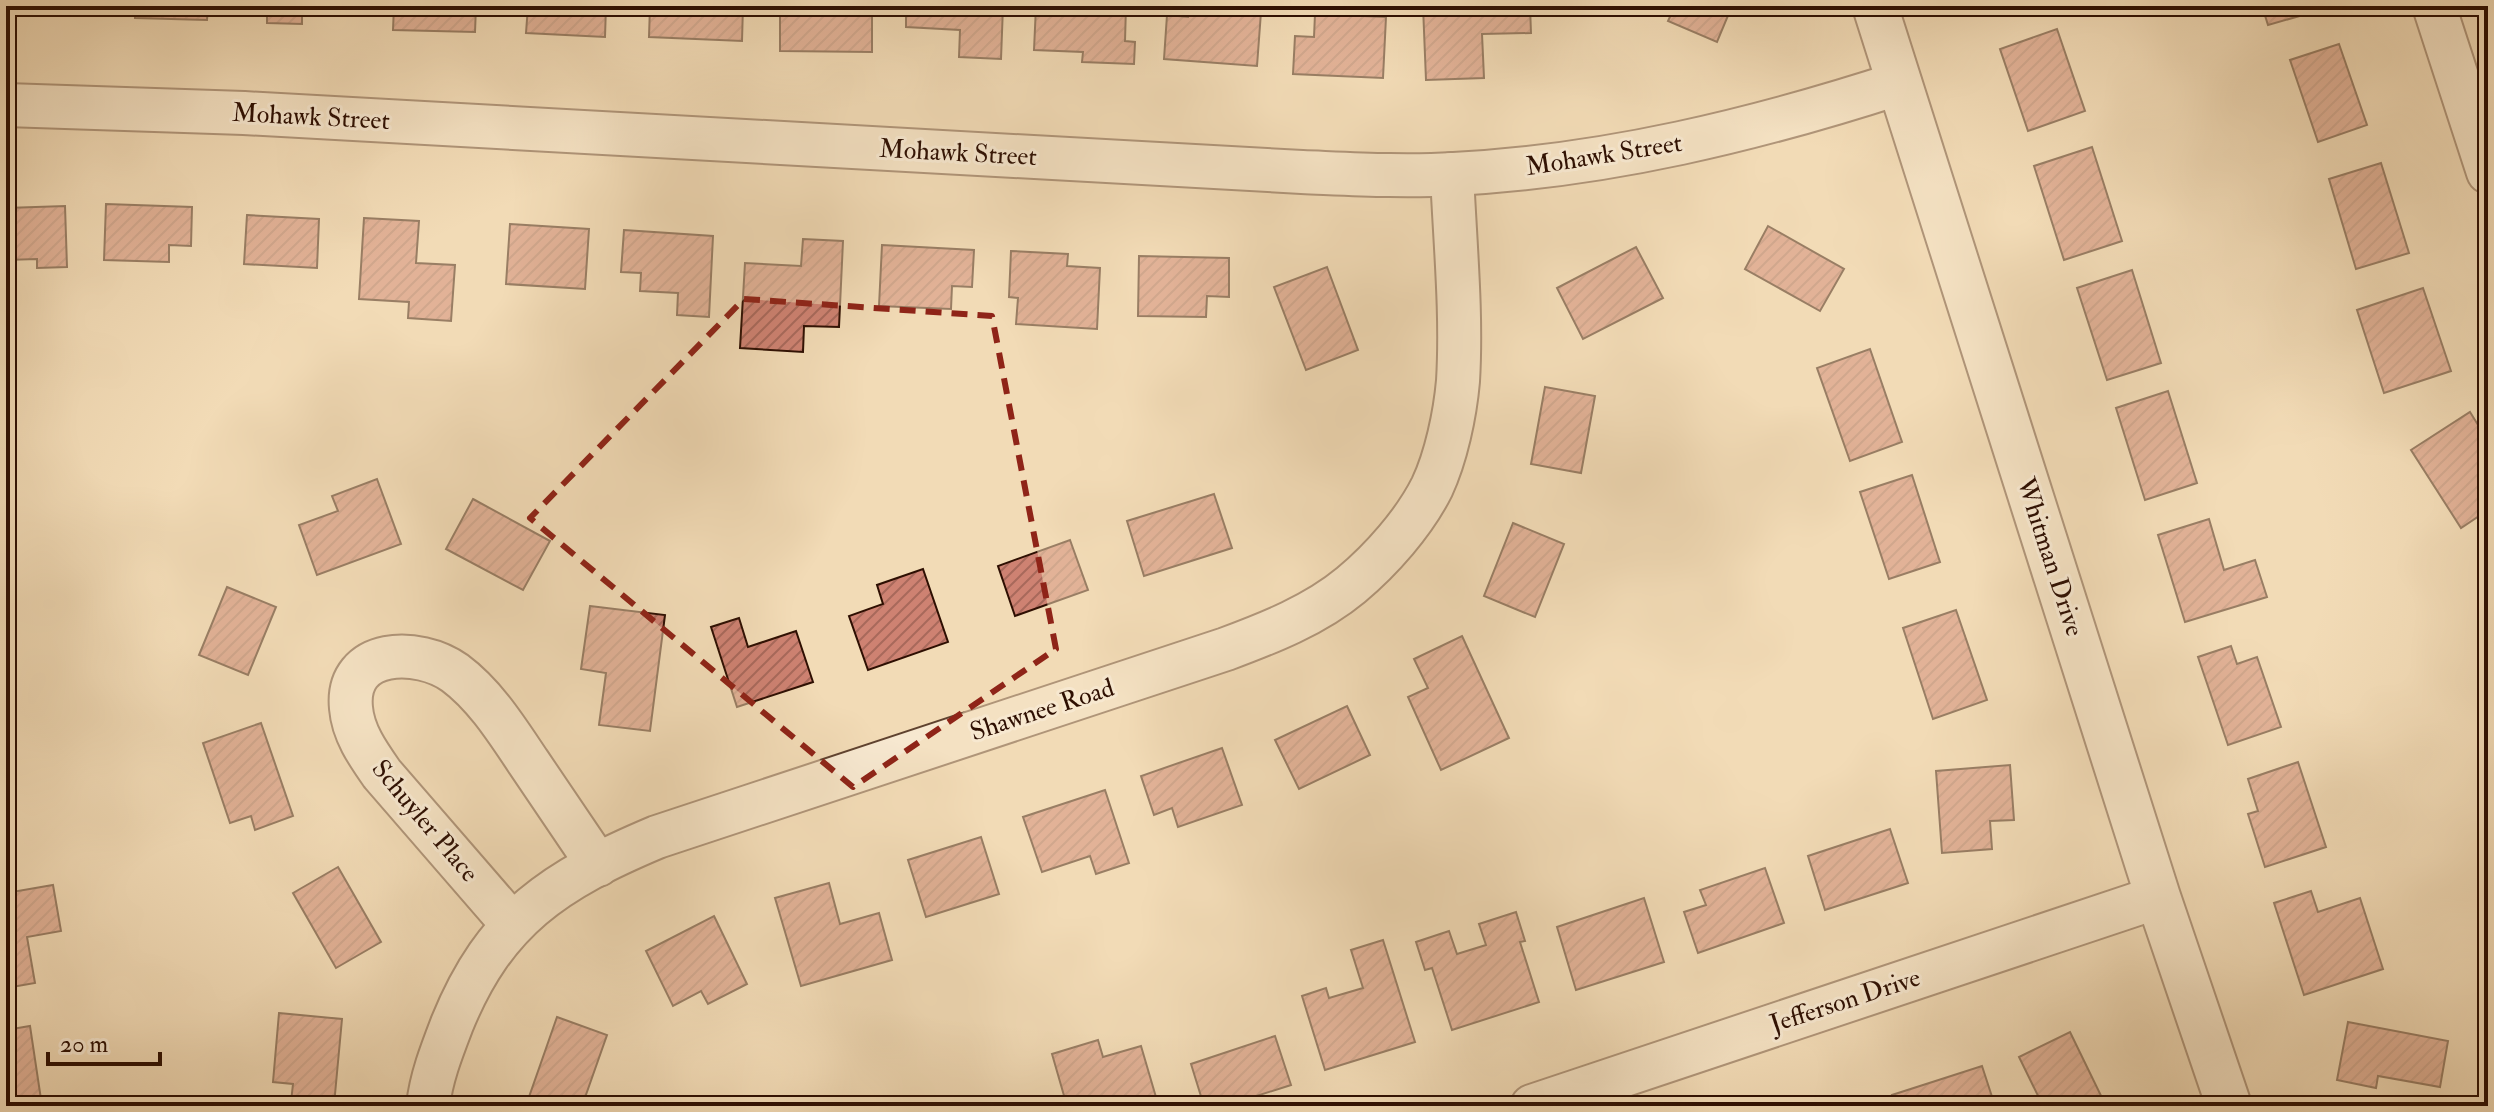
<svg xmlns="http://www.w3.org/2000/svg" width="2494" height="1112" viewBox="0 0 2494 1112" font-family="'IM FELL Double Pica',serif">
	<style>
		.building { fill: url(#building-hatch); stroke: #2e0f02; stroke-width: 2 }
		.lines { fill: none; stroke-linecap: round; stroke-linejoin: round }
		.minor-casing { stroke: #5f422f; stroke-width: 46 }
		.tertiary-casing { stroke: #5f422f; stroke-width: 48 }
		.minor { stroke: #f7e8d0; stroke-width: 42 }
		.tertiary { stroke: #f7e8d0; stroke-width: 44 }
		.marked { fill: none; stroke: #8f2418; stroke-width: 6; stroke-dasharray: 16 10; stroke-linejoin: round }
		.labels { text-anchor: middle; dominant-baseline: central; stroke-width: 6; stroke-linejoin: round; paint-order: stroke }
		.street-label { font-size: 26px; fill: #2e0f02; stroke: #f7e8d0 }
	</style>
	<defs>
		<pattern id="building-hatch" width="6" height="6" patternUnits="userSpaceOnUse" patternTransform="scale(2)"><rect width="6" height="6" fill="#ce8272"/><path d="M-1 1l2-2M0 6l6-6M5 7l2-2" fill="none" stroke="#a8695b"/></pattern>
	</defs>
	<rect width="100%" height="100%" fill="#f2dbb6"/>
	<filter id="stains"><feTurbulence type="fractalNoise" baseFrequency=".0025" numOctaves="4"/><feColorMatrix values="0 0 0 0 .2 0 0 0 0 .09 0 0 0 0 .02 0 0 0 .5 -.17"/></filter>
	<radialGradient id="worn" r=".72"><stop offset=".6" stop-color="#630" stop-opacity="0"/><stop offset="1" stop-color="#630" stop-opacity=".3"/></radialGradient>
	<g class="building">
		<path d="M 50,6 L 101,6 L 101,13 L 50,14 Z"/>
		<path d="M 135,6 L 208,6 L 207,20 L 135,18 Z"/>
		<path d="M 267,6 L 363,6 L 363,15 L 302,13 L 302,24 L 267,23 Z"/>
		<path d="M 394,6 L 476,6 L 475,32 L 393,30 Z"/>
		<path d="M 528,6 L 606,6 L 605,37 L 526,33 Z"/>
		<path d="M 650,6 L 743,6 L 742,41 L 649,37 Z"/>
		<path d="M 780,6 L 872,6 L 872,52 L 780,51 Z"/>
		<path d="M 906,6 L 1003,6 L 1001,59 L 959,57 L 960,30 L 906,27 Z"/>
		<path d="M 1036,6 L 1126,6 L 1125,41 L 1135,42 L 1134,64 L 1082,62 L 1083,52 L 1034,50 Z"/>
		<path d="M 1189,6 L 1261,12 L 1257,66 L 1164,59 L 1167,15 L 1188,17 Z"/>
		<path d="M 1423,6 L 1530,6 L 1531,33 L 1482,34 L 1484,78 L 1426,80 Z"/>
		<path d="M 1675,6 L 1732,6 L 1717,42 L 1668,21 Z"/>
		<path d="M 2262,6 L 2331,6 L 2331,7 L 2268,25 Z"/>
		<path d="M 1315,14 L 1386,17 L 1383,78 L 1293,74 L 1295,36 L 1314,37 Z"/>
		<path d="M 2057,29 L 2085,111 L 2028,131 L 2000,49 Z"/>
		<path d="M 2339,44 L 2367,125 L 2318,142 L 2290,60 Z"/>
		<path d="M 2092,147 L 2122,241 L 2064,260 L 2034,166 Z"/>
		<path d="M 2381,163 L 2409,253 L 2356,269 L 2329,179 Z"/>
		<path d="M 106,204 L 192,207 L 191,246 L 169,245 L 169,262 L 104,260 Z"/>
		<path d="M 65,206 L 67,267 L 37,268 L 37,259 L 6,260 L 6,208 Z"/>
		<path d="M 247,215 L 319,219 L 317,268 L 244,264 Z"/>
		<path d="M 364,218 L 419,221 L 416,263 L 455,265 L 451,321 L 408,318 L 409,302 L 359,299 Z"/>
		<path d="M 510,224 L 589,229 L 585,289 L 506,284 Z"/>
		<path d="M 1768,226 L 1844,269 L 1820,311 L 1745,269 Z"/>
		<path d="M 624,230 L 713,236 L 709,317 L 677,315 L 678,293 L 640,291 L 641,273 L 621,272 Z"/>
		<path d="M 803,239 L 843,241 L 839,327 L 804,326 L 803,352 L 740,348 L 745,263 L 801,266 Z"/>
		<path d="M 882,245 L 974,250 L 972,287 L 952,286 L 951,309 L 879,306 Z"/>
		<path d="M 1636,247 L 1663,298 L 1583,339 L 1557,288 Z"/>
		<path d="M 1011,251 L 1068,254 L 1067,266 L 1100,268 L 1097,329 L 1016,324 L 1018,298 L 1009,297 Z"/>
		<path d="M 1139,256 L 1229,258 L 1229,297 L 1207,296 L 1206,317 L 1138,316 Z"/>
		<path d="M 1327,267 L 1358,350 L 1306,370 L 1274,287 Z"/>
		<path d="M 2132,270 L 2161,363 L 2107,380 L 2077,288 Z"/>
		<path d="M 2423,288 L 2451,371 L 2384,393 L 2357,310 Z"/>
		<path d="M 1870,349 L 1902,442 L 1850,461 L 1817,368 Z"/>
		<path d="M 1545,387 L 1595,396 L 1581,473 L 1531,464 Z"/>
		<path d="M 2168,391 L 2197,483 L 2145,500 L 2116,408 Z"/>
		<path d="M 2470,412 L 2488,441 L 2488,510 L 2461,528 L 2411,450 Z"/>
		<path d="M 1912,475 L 1940,562 L 1889,579 L 1860,492 Z"/>
		<path d="M 377,479 L 401,544 L 317,575 L 299,525 L 338,511 L 332,496 Z"/>
		<path d="M 1214,494 L 1232,548 L 1144,576 L 1127,521 Z"/>
		<path d="M 473,499 L 550,541 L 523,590 L 446,549 Z"/>
		<path d="M 2209,519 L 2224,570 L 2255,560 L 2267,597 L 2185,622 L 2158,535 Z"/>
		<path d="M 1513,523 L 1564,544 L 1535,617 L 1484,596 Z"/>
		<path d="M 1070,540 L 1088,590 L 1015,616 L 998,566 Z"/>
		<path d="M 923,569 L 948,642 L 868,670 L 849,616 L 883,604 L 877,585 Z"/>
		<path d="M 227,587 L 276,607 L 248,675 L 199,655 Z"/>
		<path d="M 590,606 L 665,615 L 650,731 L 599,725 L 606,673 L 581,669 Z"/>
		<path d="M 1956,610 L 1987,700 L 1933,719 L 1903,628 Z"/>
		<path d="M 739,618 L 748,647 L 796,631 L 813,682 L 737,707 L 711,627 Z"/>
		<path d="M 1462,636 L 1509,738 L 1441,770 L 1408,697 L 1428,688 L 1414,659 Z"/>
		<path d="M 2231,646 L 2237,664 L 2257,657 L 2281,727 L 2228,745 L 2198,657 Z"/>
		<path d="M 1347,706 L 1370,755 L 1299,789 L 1275,740 Z"/>
		<path d="M 261,723 L 293,816 L 255,830 L 251,816 L 230,823 L 203,743 Z"/>
		<path d="M 1222,748 L 1242,805 L 1178,827 L 1172,808 L 1154,815 L 1141,776 Z"/>
		<path d="M 2298,762 L 2326,847 L 2265,867 L 2248,814 L 2258,811 L 2248,779 Z"/>
		<path d="M 2010,765 L 2014,820 L 1990,821 L 1992,849 L 1942,853 L 1936,771 Z"/>
		<path d="M 1105,790 L 1129,863 L 1096,874 L 1090,856 L 1042,872 L 1023,817 Z"/>
		<path d="M 1890,829 L 1908,883 L 1825,910 L 1808,856 Z"/>
		<path d="M 981,837 L 999,894 L 926,917 L 908,860 Z"/>
		<path d="M 338,867 L 381,942 L 336,968 L 293,893 Z"/>
		<path d="M 1765,868 L 1784,923 L 1698,953 L 1684,912 L 1706,905 L 1700,890 Z"/>
		<path d="M 829,883 L 840,924 L 879,913 L 892,960 L 801,986 L 775,898 Z"/>
		<path d="M 53,885 L 61,931 L 27,937 L 35,983 L 6,988 L 6,893 Z"/>
		<path d="M 2311,891 L 2318,912 L 2360,898 L 2383,969 L 2304,995 L 2274,903 Z"/>
		<path d="M 1644,898 L 1664,962 L 1576,990 L 1557,927 Z"/>
		<path d="M 1516,912 L 1525,941 L 1520,942 L 1539,1002 L 1452,1030 L 1432,968 L 1425,970 L 1416,942 L 1449,931 L 1457,954 L 1486,945 L 1479,924 Z"/>
		<path d="M 714,916 L 747,984 L 708,1004 L 701,991 L 673,1006 L 646,951 Z"/>
		<path d="M 1383,940 L 1415,1042 L 1325,1070 L 1302,996 L 1326,988 L 1329,998 L 1363,988 L 1351,950 Z"/>
		<path d="M 279,1013 L 342,1019 L 334,1105 L 291,1102 L 293,1084 L 273,1082 Z"/>
		<path d="M 557,1017 L 607,1035 L 582,1106 L 554,1106 L 529,1097 Z"/>
		<path d="M 2348,1022 L 2448,1041 L 2440,1087 L 2378,1076 L 2376,1088 L 2337,1080 Z"/>
		<path d="M 30,1026 L 42,1106 L 6,1106 L 6,1030 Z"/>
		<path d="M 2070,1032 L 2106,1106 L 2043,1106 L 2019,1057 Z"/>
		<path d="M 1275,1036 L 1291,1085 L 1225,1106 L 1204,1106 L 1191,1064 Z"/>
		<path d="M 1098,1040 L 1103,1057 L 1141,1046 L 1158,1104 L 1150,1106 L 1067,1106 L 1052,1054 Z"/>
		<path d="M 1982,1066 L 1995,1106 L 1895,1106 L 1892,1095 Z"/>
		<path d="M 1858,1098 L 1861,1106 L 1833,1106 Z"/>
	</g>
	<g class="lines">
		<g class="minor-casing">
			<g id="minor">
				<path d="M 2434,6 L 2488,172"/>
				<path d="M 6,105 L 244,113 L 1302,172 C 1353,174 1403,177 1454,174 C 1607,166 1755,130 1900,83"/>
				<path d="M 512,924 L 382,774 C 368,754 353,733 351,708 C 345,647 419,647 455,673 C 486,696 508,732 529,763 C 552,797 575,831 598,865"/>
				<path d="M 428,1106 C 431,1078 442,1050 452,1024 C 495,918 555,880 657,837 L 1226,649 C 1269,633 1315,615 1351,585 C 1381,560 1414,523 1432,487 C 1446,457 1455,415 1458,381 C 1462,313 1455,243 1452,174"/>
				<path d="M 1532,1106 L 2158,897"/>
			</g>
		</g>
		<g class="tertiary-casing">
			<path id="tertiary" d="M 1875,6 L 2158,897 L 2229,1106"/>
		</g>
		<use href="#minor" class="minor"/>
		<use href="#tertiary" class="tertiary"/>
	</g>
	<path d="M0 0H2494V1112H0ZM 744,299 L 992,316 L 1056,649 L 853,787 L 530,518 Z" fill="#f2dbb6" fill-opacity=".55" fill-rule="evenodd"/>
	<path class="marked" d="M 744,299 L 992,316 L 1056,649 L 853,787 L 530,518 Z"/>
	<g class="labels">
		<g class="street-label">
			<text transform="translate(311 117) rotate(3)">Mohawk Street</text>
			<text transform="translate(958 153) rotate(3)">Mohawk Street</text>
			<text transform="translate(1604 155) rotate(-9)">Mohawk Street</text>
			<text transform="translate(2050 557) rotate(72)">Whitman Drive</text>
			<text transform="translate(1042 710) rotate(-18)">Shawnee Road</text>
			<text transform="translate(425 821) rotate(50)">Schuyler Place</text>
			<text transform="translate(1845 1001) rotate(-18)">Jefferson Drive</text>
		</g>
	</g>
	<rect width="2494" height="1112" fill="none" stroke="#f2dbb6" stroke-width="32"/>
	<rect x="8" y="8" width="2478" height="1096" fill="none" stroke="#2e0f02" stroke-width="4"/>
	<rect x="16" y="16" width="2462" height="1080" fill="none" stroke="#2e0f02" stroke-width="2"/>
	<path d="M48 1052v12h112v-12" fill="none" stroke="#2e0f02" stroke-width="4"/>
	<text x="60" y="1052" font-size="24" fill="#2e0f02" stroke="#f7e8d0" stroke-width="6" paint-order="stroke">20 m</text>
	<rect width="100%" height="100%" filter="url(#stains)"/>
	<rect width="100%" height="100%" fill="url(#worn)"/>
</svg>
